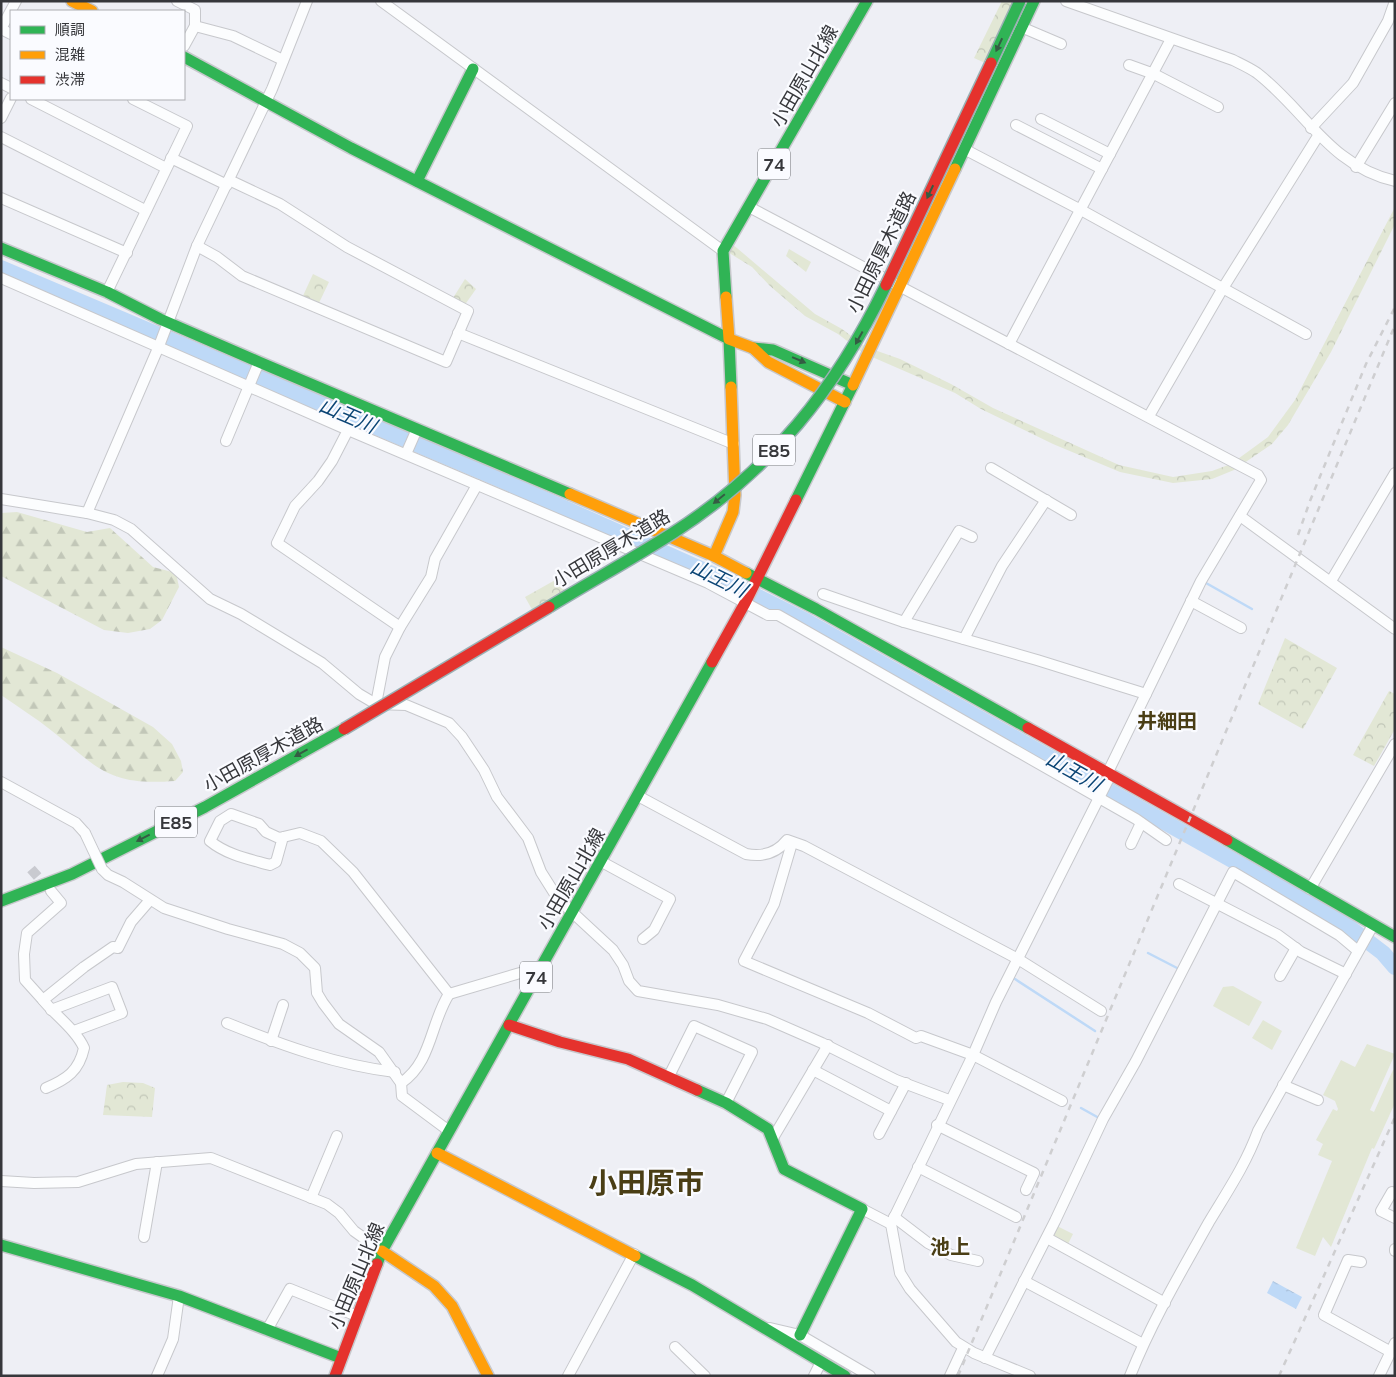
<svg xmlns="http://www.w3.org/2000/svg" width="1396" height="1377" viewBox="0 0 1396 1377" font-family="Mulish,'Noto Sans JP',sans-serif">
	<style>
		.green { fill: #e2e7d5 }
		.forest { fill: url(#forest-firs) }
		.park { fill: url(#park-crowns) }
		.water { fill: url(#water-ripples) }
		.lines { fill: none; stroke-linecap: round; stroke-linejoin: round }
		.stream { stroke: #bed9f7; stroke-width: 2.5 }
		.river { stroke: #bed9f7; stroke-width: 16 }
		.street-tunnel { stroke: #c9cad0; stroke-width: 10; stroke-dasharray: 10 5; stroke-linecap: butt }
		.street-casing { stroke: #c7c8cc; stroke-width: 12 }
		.fast-casing { stroke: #c7c8cc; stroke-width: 14 }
		.slow-casing { stroke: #c7c8cc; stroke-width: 14 }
		.jam-casing { stroke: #c7c8cc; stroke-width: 14 }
		.street { stroke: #fcfdfe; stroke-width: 10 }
		.fast { stroke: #30b455; stroke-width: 11 }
		.slow { stroke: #ff9f0a; stroke-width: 11 }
		.jam { stroke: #e5322d; stroke-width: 11 }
		.rail { stroke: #ceced0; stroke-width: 2.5; stroke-dasharray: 6 6; stroke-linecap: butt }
		.street-bridge-casing { stroke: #c7c8cc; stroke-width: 12; stroke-linecap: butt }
		.fast-bridge-casing { stroke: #9bb0b4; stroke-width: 14; stroke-linecap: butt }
		.jam-bridge-casing { stroke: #9bb0b4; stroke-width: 14; stroke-linecap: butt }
		.street-bridge { stroke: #fcfdfe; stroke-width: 10 }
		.fast-bridge { stroke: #30b455; stroke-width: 11 }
		.jam-bridge { stroke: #e5322d; stroke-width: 11 }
		.oneway { fill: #345c43 }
		.labels { text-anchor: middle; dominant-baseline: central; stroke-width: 4.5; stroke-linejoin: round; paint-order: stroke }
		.shield { fill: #fafbff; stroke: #717276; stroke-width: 1 }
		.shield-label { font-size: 18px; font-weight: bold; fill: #36373b }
		.street-label { font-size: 19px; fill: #36373b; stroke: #fafbff }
		.water-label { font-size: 20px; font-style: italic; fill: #0b4575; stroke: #fafbff }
		.neighbourhood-label { font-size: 20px; font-weight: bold; fill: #4a3e15; stroke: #fafbff }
		.town-label { font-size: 29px; font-weight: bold; fill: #4a3e15; stroke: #fafbff }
	</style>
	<defs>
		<pattern id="forest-firs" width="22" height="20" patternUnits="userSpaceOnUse" patternTransform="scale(1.25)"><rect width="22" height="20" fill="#e2e7d5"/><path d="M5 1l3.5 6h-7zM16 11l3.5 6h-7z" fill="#c2c7b8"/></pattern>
		<pattern id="park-crowns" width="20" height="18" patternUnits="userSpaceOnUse" patternTransform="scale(1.25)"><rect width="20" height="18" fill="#e2e7d5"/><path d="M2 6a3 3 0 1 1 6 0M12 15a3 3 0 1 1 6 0" fill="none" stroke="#c2c7b8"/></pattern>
		<pattern id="water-ripples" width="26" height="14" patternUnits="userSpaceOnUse" patternTransform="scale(1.25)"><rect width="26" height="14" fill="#bed9f7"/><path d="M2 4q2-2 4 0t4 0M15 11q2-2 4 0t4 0" fill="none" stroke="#a4bbd5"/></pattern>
	</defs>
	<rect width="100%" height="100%" fill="#eeeff5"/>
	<g class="green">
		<path d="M 1233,986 L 1262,1002 L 1249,1026 L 1213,1006 L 1223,987 Z"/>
		<path d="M 1263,1020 L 1282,1031 L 1272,1050 L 1252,1038 Z"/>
		<path d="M 1367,1044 L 1395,1054 L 1370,1110 L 1374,1112 L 1393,1070 L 1395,1070 L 1395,1103 L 1374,1149 L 1372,1148 L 1331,1247 L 1323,1237 L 1315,1256 L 1296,1248 L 1332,1161 L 1318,1155 L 1323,1144 L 1316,1140 L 1333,1109 L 1337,1111 L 1338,1109 L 1335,1101 L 1323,1095 L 1341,1060 L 1355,1067 Z"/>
		<path d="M 1057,1226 L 1073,1234 L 1067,1246 L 1053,1238 Z"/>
	</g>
	<g class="forest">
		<path d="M 17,512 L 87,532 L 110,528 L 153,567 L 176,573 L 179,587 L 162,620 L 150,629 L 128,633 L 104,630 L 1,576 L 1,513 Z"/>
		<path d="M 1,647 L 57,673 L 153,727 L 172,744 L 181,761 L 183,772 L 175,781 C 109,786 99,769 52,731 C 36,718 18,707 1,695 Z"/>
	</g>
	<g class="park">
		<path d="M 1002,1 L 1025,1 L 994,67 L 974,58 Z"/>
		<path d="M 1395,207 L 1395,224 L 1331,352 L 1288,425 L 1272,444 L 1234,470 L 1212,479 L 1173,483 L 1120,472 L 1053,444 L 981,409 L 955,393 L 863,353 L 838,334 L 805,316 L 770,286 L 752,267 L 726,251 L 731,243 L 815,314 L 842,329 L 866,347 L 900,359 L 951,384 L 993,408 L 1119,465 L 1173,477 L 1212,471 L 1231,464 L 1268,437 L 1295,400 Z"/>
		<path d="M 789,249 L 811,262 L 806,272 L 786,256 Z"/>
		<path d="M 313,274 L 329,282 L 318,305 L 302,298 Z"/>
		<path d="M 465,279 L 476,289 L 464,306 L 453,298 Z"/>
		<path d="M 557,579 L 567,593 L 534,613 L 525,597 Z"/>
		<path d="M 1285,638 L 1337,668 L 1303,729 L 1258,704 Z"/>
		<path d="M 1389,691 L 1395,694 L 1395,729 L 1374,766 L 1353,755 Z"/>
		<path d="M 123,1082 L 143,1083 L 155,1088 L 152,1117 L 103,1115 L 107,1085 Z"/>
	</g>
	<path class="water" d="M 1273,1281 L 1302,1297 L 1296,1309 L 1267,1293 Z"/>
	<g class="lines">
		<g class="stream">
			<path d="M 1206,583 L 1252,609"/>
			<path d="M 1148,953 L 1179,969"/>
			<path d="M 1015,979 L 1095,1031"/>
			<path d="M 1081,1108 L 1099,1118"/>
		</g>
		<path class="river" d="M 1,268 L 501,480 L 712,574 L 806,621 L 1341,921 L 1383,953 L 1395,967"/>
		<path class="street-tunnel" d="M 31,869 L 47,887"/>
		<g class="street-casing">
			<g id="street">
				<path d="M 177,1 L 195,10 L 195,26 L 184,46"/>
				<path d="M 307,1 L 272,89 L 197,246 L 159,346 L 87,513 L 114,520 L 131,529 L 210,599 L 241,614 L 322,663 L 359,694 L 376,704 L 406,705 L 449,723 L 462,737 L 484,770 L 497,797 L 528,838 L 541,872 L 558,899 L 613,950 L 623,965 L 629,981 L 638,991 L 718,1005 L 767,1019 L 822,1043 L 896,1080 L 949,1100"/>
				<path d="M 381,1 L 723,251"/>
				<path d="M 1066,1 L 1233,60 C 1241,64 1250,68 1257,73 C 1305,110 1330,166 1395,181"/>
				<path d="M 195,26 L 233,36 L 283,60"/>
				<path d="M 1021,27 L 1061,44"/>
				<path d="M 1,29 L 16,1"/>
				<path d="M 1,29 L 11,34"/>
				<path d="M 1129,65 L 1154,74 L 1218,107"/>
				<path d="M 1,83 L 11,88"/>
				<path d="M 31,99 L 166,168"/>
				<path d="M 1,118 L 11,98"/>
				<path d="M 1041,119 L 1110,154"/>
				<path d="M 1016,125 L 1102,169"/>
				<path d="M 1311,128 L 1353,83 L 1388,21 L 1395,1"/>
				<path d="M 1,137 L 145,210"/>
				<path d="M 964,149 L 1081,210 L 1306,334"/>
				<path d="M 171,158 L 227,185"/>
				<path d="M 1356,167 L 1395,103"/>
				<path d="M 1,198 L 127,253"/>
				<path d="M 749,207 L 1258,475 L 1261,480 L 1201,581 L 1107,774"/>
				<path d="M 197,246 L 217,257 L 242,276 L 446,362 L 468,311 L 347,247 L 280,204 L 229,180"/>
				<path d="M 1,278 L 348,430 L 708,583 L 768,615 L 778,615 L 1136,819 L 1166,840"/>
				<path d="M 107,292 L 187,126 L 133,99"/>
				<path d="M 458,333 L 734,444"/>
				<path d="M 1009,344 L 1171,39"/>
				<path d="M 1149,416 L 1223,288 L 1318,136"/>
				<path d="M 348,430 L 332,461 L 318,481 L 295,506 L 277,543 L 400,627"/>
				<path d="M 226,441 L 259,362"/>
				<path d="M 406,454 L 417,429"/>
				<path d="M 991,468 L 1071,515"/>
				<path d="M 1,499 L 87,513"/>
				<path d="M 1240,516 L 1395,629"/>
				<path d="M 1331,581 L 1395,473"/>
				<path d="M 823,594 L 904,622 L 1037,660 L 1146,694"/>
				<path d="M 1191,601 L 1241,628"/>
				<path d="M 904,622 L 959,531 L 972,537"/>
				<path d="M 964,639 L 1002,566 L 1046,500"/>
				<path d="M 376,704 L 385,657 L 400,627 L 431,577 L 435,559 L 477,485"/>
				<path d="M 1,782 L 76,823 L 85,833"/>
				<path d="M 638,796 L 746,854 C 762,857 776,854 787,840 L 804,846 L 1018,959 L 1101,1011"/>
				<path d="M 283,837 L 276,862 L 270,865 C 249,859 227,855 210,841 L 220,821 L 231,814 L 259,824 L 266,832 L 279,838 L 300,833 L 321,841 L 353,872 L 449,994 C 430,1024 432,1062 401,1083"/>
				<path d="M 792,843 L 774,904 L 744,961 L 868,1013 L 916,1038 L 921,1036 L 973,1055 L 1062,1101"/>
				<path d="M 1131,844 L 1141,823"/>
				<path d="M 602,862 L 670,899 L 654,930 L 643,939"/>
				<path d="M 102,869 L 108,875 L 123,882 L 164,908 L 228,929 L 283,944 L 300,953 L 315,968 L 317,993 L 323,1003 L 339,1024 L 379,1052 L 401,1083 L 402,1096 L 449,1131"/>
				<path d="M 1179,884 L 1278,935 L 1301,952 L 1346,974"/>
				<path d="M 1310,889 L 1395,744"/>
				<path d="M 1280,976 L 1296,948"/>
				<path d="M 449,994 L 520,973 L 536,978"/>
				<path d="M 43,1000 L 25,980 L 24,954 L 27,933 L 61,903 L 51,891"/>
				<path d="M 51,1010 L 112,987 L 122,1013 L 74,1031"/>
				<path d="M 227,1023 C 282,1045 336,1065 395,1072"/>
				<path d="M 271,1041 L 283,1005"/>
				<path d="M 813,1070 L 891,1111"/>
				<path d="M 669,1076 L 694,1026 L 752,1052 L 726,1103"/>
				<path d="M 1283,1085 L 1318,1100"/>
				<path d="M 46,1088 C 67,1079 79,1071 84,1048 C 76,1030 56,1016 43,1000 L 84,967 L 113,947 L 118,948 L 131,922 L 150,900"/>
				<path d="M 937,1125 L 1034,1173 L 1026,1190"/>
				<path d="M 879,1134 L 906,1083"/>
				<path d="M 773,1138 L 828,1045"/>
				<path d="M 918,1167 L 1016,1217"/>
				<path d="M 1,1181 L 34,1183 L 78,1182 L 136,1164 L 211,1158 L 327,1204 L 339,1213 L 354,1231 L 382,1251"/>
				<path d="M 1392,1192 L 1381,1211 L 1395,1218"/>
				<path d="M 311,1198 L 337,1136"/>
				<path d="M 862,1209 L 891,1224"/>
				<path d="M 894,1217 L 928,1243 L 951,1255 L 978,1261"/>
				<path d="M 144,1237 L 157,1162"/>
				<path d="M 1047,1238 L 1165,1303"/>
				<path d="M 1395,1249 L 1395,1251"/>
				<path d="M 1361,1262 L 1348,1260 L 1324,1315 L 1391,1352"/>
				<path d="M 1024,1281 L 1143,1344"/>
				<path d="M 770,1328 L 800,1335 L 870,1376"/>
				<path d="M 267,1330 L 290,1289 L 357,1316"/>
				<path d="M 675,1347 L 705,1376"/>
				<path d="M 985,1358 L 1055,1221 L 1103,1119 L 1136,1061 L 1233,872 L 1339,935 L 1358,951"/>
				<path d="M 157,1376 L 173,1339 L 179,1296"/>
				<path d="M 568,1376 L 634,1254"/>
				<path d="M 814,1376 L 819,1366"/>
				<path d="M 950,1376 L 963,1348"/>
				<path d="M 1030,1376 L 974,1353 L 956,1342 L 910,1289 L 900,1273 L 891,1224 L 973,1055 L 996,1002 L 1110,776"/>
				<path d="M 1130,1376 C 1151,1323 1181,1272 1209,1222 C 1227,1192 1246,1164 1258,1131 L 1373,925"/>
				<path d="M 1379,1376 L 1395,1343"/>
			</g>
		</g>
		<g class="fast-casing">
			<g id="fast">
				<path d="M 184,57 L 351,148 L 729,339 L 731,387"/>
				<path d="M 955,169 L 1034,1"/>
				<path d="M 417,181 L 473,69"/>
				<path d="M 1,248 L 107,292 L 160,319 L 259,362 L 570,494"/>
				<path d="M 726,297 L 723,251 L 867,1"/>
				<path d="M 753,348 L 773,350 L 853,385 L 796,500"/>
				<path d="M 746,573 L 816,609 L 1028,728"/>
				<path d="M 1227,840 L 1395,937"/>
				<path d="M 1,901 L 72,874 L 205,807 L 344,729"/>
				<path d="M 697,1090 L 726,1103 L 768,1129 L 784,1169 L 862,1209 L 800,1335"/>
				<path d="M 1,1245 L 179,1296 L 341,1358"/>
				<path d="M 635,1256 L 692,1285 L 845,1376"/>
				<path d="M 377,1264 L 382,1251 L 712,662"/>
			</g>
		</g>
		<g class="slow-casing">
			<g id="slow">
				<path d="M 72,1 L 92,11"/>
				<path d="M 726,297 L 729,339 L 753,348 L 768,362 L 845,402"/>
				<path d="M 853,385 L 955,169"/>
				<path d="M 570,494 L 714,556 L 746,573"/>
				<path d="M 714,556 L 733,512 L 735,495 L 731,387"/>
				<path d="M 437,1153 L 635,1256"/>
				<path d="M 382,1251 L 434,1286 L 452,1306 L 488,1376"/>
			</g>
		</g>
		<g class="jam-casing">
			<g id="jam">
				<path d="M 712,662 L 745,603 L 796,500"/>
				<path d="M 1028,728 L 1227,840"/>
				<path d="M 509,1025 L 560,1042 L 628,1059 L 697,1090"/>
				<path d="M 335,1376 L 377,1264"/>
			</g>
		</g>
		<use href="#street" class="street"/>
		<use href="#fast" class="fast"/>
		<use href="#slow" class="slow"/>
		<use href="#jam" class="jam"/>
		<g class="rail">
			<path d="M 1298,535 L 1310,501 L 1366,364 L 1395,307"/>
			<path d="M 958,1376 L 1395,325"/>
			<path d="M 1279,1376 L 1395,1117"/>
		</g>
		<g class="street-bridge-casing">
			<path id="street-bridge" d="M 85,833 L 102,869"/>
		</g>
		<g class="fast-bridge-casing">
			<g id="fast-bridge">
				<path d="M 991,63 L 1020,1"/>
				<path d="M 549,607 C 590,582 632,559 673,533 C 771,470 836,389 886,285"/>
			</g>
		</g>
		<g class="jam-bridge-casing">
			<g id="jam-bridge">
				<path d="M 886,285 L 991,63"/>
				<path d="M 344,729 L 549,607"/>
			</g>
		</g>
		<use href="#street-bridge" class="street-bridge"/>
		<use href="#fast-bridge" class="fast-bridge"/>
		<use href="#jam-bridge" class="jam-bridge"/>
	</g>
	<defs><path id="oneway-solid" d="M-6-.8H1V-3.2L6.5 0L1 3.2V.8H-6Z" transform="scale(1.25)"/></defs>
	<g class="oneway">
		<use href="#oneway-solid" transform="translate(999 45) rotate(115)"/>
		<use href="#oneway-solid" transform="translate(930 192) rotate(115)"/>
		<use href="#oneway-solid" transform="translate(859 338) rotate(119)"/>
		<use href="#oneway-solid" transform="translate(799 360) rotate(23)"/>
		<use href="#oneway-solid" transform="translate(719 499) rotate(141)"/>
		<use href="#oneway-solid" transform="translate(301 753) rotate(151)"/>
		<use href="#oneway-solid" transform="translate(143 838) rotate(153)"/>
	</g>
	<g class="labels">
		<g class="shield">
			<rect x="758" y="148.5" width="32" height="31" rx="4"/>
			<rect x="753" y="434.5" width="42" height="31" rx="4"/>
			<rect x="155" y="806.5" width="42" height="31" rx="4"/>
			<rect x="520" y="961.5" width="32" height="31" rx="4"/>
		</g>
		<g class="shield-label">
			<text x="774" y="164">74</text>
			<text x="774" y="450">E85</text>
			<text x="176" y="822">E85</text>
			<text x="536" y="977">74</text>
		</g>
		<g class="street-label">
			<text transform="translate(804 76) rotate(-60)">小田原山北線</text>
			<text transform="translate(881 252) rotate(-64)">小田原厚木道路</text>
			<text transform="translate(611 548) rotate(-31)">小田原厚木道路</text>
			<text transform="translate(263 754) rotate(-29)">小田原厚木道路</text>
			<text transform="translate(571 879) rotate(-60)">小田原山北線</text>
			<text transform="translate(356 1276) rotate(-67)">小田原山北線</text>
		</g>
		<g class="water-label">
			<text transform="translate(348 415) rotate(23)">山王川</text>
			<text transform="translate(719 578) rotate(26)">山王川</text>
			<text transform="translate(1074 771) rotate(29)">山王川</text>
		</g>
		<g class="neighbourhood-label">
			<text x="1167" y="720">井細田</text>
			<text x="950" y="1246">池上</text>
		</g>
		<g class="town-label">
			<text x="646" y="1182">小田原市</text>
		</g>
	</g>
	<rect width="1396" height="1377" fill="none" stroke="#36373b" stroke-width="5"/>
	<rect x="10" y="10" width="175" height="90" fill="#fafbff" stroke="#acadb1"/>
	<rect x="20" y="26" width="25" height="8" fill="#30b455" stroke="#acadb1"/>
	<text x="55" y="35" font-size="15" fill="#36373b">順調</text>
	<rect x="20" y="51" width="25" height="8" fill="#ff9f0a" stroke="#acadb1"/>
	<text x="55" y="60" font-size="15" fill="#36373b">混雑</text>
	<rect x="20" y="76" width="25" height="8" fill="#e5322d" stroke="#acadb1"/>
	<text x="55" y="85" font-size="15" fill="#36373b">渋滞</text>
</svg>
